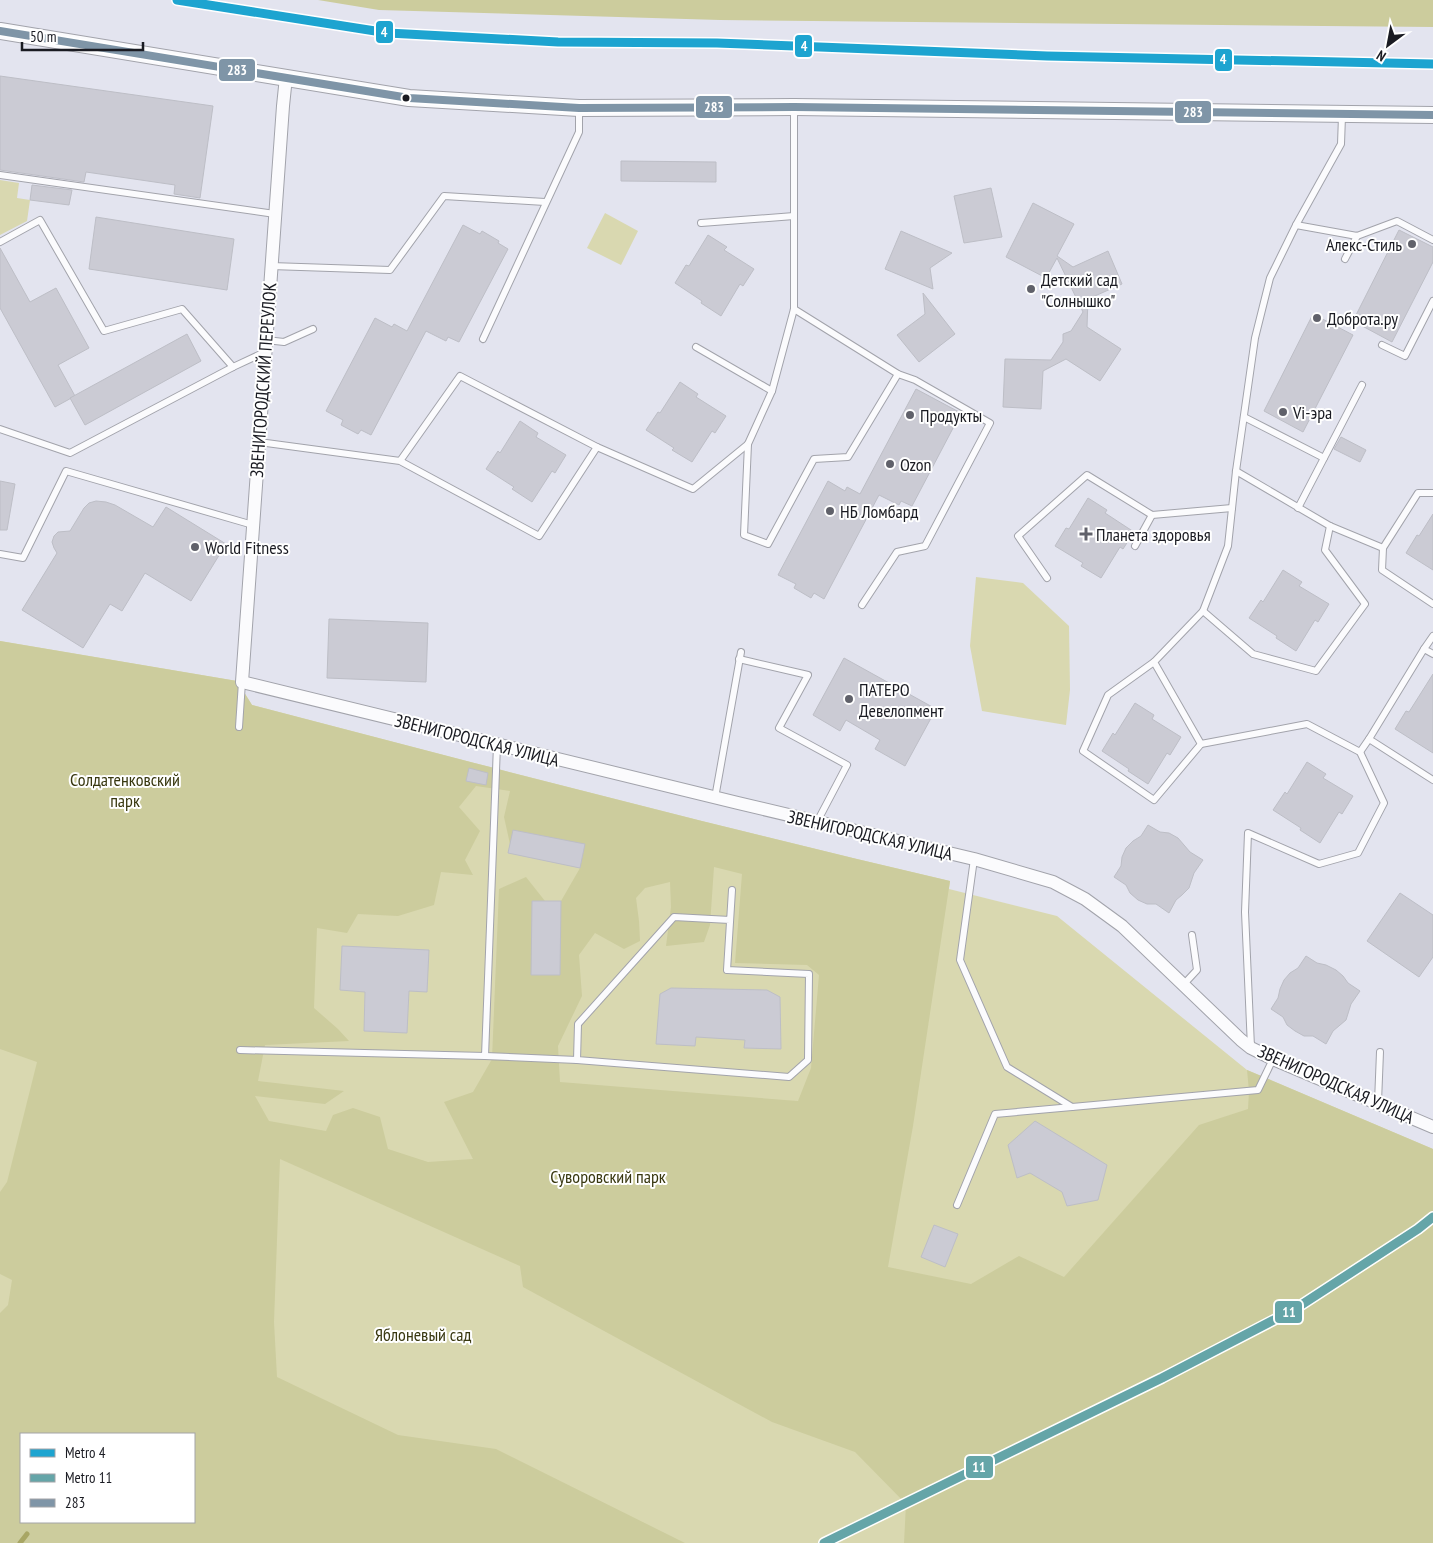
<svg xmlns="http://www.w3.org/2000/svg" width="1433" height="1543" viewBox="0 0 1433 1543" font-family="'PT Sans Narrow',sans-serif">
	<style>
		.green { fill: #d9d8b0; fill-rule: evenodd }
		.forest { fill: #cccc9d; fill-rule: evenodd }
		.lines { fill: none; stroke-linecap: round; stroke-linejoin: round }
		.stream { stroke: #a8a664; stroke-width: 5 }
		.building { fill: #cbcbd4; stroke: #bdbec6 }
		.service-casing { stroke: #a2a3ab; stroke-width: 8 }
		.minor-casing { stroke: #a2a3ab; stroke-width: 14 }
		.tertiary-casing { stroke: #a2a3ab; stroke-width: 18 }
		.service { stroke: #fbfbfd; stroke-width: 6 }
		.minor { stroke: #fbfbfd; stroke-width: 12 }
		.tertiary { stroke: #fbfbfd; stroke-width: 16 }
		.bus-1-casing { stroke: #fff; stroke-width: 11 }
		.bus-1 { stroke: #7f95a7; stroke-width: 8 }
		.metro-1-casing { stroke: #fff; stroke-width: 12 }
		.metro-2-casing { stroke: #fff; stroke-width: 12 }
		.metro-1 { stroke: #1da4d0; stroke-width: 9 }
		.metro-2 { stroke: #65a5a8; stroke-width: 9 }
		.bus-dot { fill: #1a1b22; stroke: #fff; stroke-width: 2 }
		.poi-dot { fill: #60616a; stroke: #fff; stroke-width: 2 }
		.labels { text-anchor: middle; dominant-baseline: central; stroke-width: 4; stroke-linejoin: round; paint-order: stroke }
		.poi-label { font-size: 18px; fill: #1a1b22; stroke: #fff; text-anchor: start }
		.street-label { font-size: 18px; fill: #1a1b22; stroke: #fff }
		.park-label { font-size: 18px; fill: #38370f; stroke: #fff }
		.line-badge { stroke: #fff; stroke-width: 2 }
		.badge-label { font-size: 14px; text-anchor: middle; font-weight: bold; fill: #fff }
	</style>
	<rect width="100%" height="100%" fill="#e3e4ef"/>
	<g class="green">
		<path d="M 0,180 L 19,183 L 17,198 L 30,200 L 27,221 L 0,235 Z"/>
		<path d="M 605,213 L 638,231 L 621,265 L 587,248 Z"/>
		<path d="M 976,577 L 1023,583 L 1069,626 L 1070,690 L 1066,725 L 982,711 L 970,646 Z"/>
		<path d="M 0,641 L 237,681 L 252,705 C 484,766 716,826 950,881 L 949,889 L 1057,916 L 1247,1070 L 1433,1149 L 1433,1543 L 0,1543 ZM 21,1434 L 194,1434 L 194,1522 L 21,1522 Z"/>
	</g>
	<g class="forest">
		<path d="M 318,0 L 1433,0 L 1433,27 L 720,20 L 379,10 Z"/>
		<path d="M 0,641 L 237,681 L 252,705 C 484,766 716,826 950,881 L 913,1126 L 888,1267 L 971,1284 L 1019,1256 L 1064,1277 L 1199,1125 L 1248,1109 L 1249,1091 L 1247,1070 L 1433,1149 L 1433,1543 L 904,1543 L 906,1504 L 855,1452 L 772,1422 L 523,1287 L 520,1266 L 280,1159 L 274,1322 L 277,1377 L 398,1435 L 496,1449 L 685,1543 L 0,1543 L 0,1313 L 8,1305 L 12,1280 L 0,1274 L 0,1192 L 7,1182 L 37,1062 L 0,1049 ZM 476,786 L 510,791 L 504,817 L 510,844 L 508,853 L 580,868 L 561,901 L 545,901 L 526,877 L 499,889 L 492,1059 L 473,1092 L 444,1102 L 473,1159 L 428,1162 L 388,1149 L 380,1117 L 353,1108 L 333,1115 L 326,1131 L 269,1121 L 255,1096 L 325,1104 L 344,1091 L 258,1081 L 265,1045 L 349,1041 L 338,1029 L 314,1008 L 317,928 L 347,933 L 358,914 L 398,916 L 434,905 L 441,872 L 473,875 L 465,860 L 480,831 L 459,807 ZM 714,867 L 742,874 L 735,963 L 807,965 L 819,975 L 811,1068 L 798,1101 L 560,1082 L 558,1046 L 582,996 L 579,955 L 595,933 L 624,949 L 640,941 L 639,921 L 636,898 L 645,888 L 670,882 L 671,907 L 666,946 L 704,942 L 710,925 ZM 21,1434 L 194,1434 L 194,1522 L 21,1522 Z"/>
	</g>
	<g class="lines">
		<path class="stream" d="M 20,1543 L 27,1534"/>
	</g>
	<g class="building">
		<path d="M 0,76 L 213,106 L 200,198 L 174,194 L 175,185 L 86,172 L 84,182 L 0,170 Z"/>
		<path d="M 621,161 L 716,162 L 716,182 L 621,181 Z"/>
		<path d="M 32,185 L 72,190 L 69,205 L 30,200 Z"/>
		<path d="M 991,188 L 1002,237 L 964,243 L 954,196 Z"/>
		<path d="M 1033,203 L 1074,224 L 1057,256 L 1073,267 L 1108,251 L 1122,284 L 1088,299 L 1087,327 L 1121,349 L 1100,381 L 1066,359 L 1043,371 L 1041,409 L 1003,407 L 1005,359 L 1051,360 L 1063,342 L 1063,334 L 1071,331 L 1083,312 L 1057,258 L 1046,278 L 1006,257 Z"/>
		<path d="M 96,217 L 234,239 L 227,290 L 89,269 Z"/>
		<path d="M 463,225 L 480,234 L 482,231 L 499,241 L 498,243 L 508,249 L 459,342 L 448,337 L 446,341 L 426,331 L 371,435 L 361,430 L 358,434 L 341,425 L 343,420 L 326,411 L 375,318 L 392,327 L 394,324 L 407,331 Z"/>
		<path d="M 1399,230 L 1433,247 L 1433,262 L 1392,342 L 1353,321 Z"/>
		<path d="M 901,231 L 952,253 L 930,268 L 933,289 L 885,269 Z"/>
		<path d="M 708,235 L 727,247 L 724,250 L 754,269 L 743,286 L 740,284 L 721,316 L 701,303 L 702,301 L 675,283 L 686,265 L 689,266 Z"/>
		<path d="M 0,248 L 30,302 L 56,288 L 89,348 L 58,365 L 75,396 L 55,407 L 0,308 Z"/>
		<path d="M 923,293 L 955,334 L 919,362 L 897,335 L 925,314 Z"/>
		<path d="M 1313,314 L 1353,335 L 1303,432 L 1264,411 Z"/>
		<path d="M 187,334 L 201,361 L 85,425 L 70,398 Z"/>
		<path d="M 680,382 L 698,394 L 696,397 L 726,416 L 715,433 L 712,431 L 692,462 L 672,450 L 674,448 L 646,430 L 658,412 L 660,413 Z"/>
		<path d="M 916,389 L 961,413 L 912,506 L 901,501 L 899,505 L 879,495 L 824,599 L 814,593 L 811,598 L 794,588 L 796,584 L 778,575 L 828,481 L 845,491 L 847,487 L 860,494 Z"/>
		<path d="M 520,421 L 538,433 L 536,437 L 566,455 L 555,473 L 552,471 L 532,502 L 512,489 L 514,487 L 486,469 L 498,451 L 500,453 Z"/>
		<path d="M 1341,437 L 1366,450 L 1360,462 L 1334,449 Z"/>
		<path d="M 0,481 L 15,484 L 7,530 L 0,530 Z"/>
		<path d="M 1088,498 L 1107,510 L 1105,513 L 1134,532 L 1123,549 L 1120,547 L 1101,578 L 1081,566 L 1083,563 L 1055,546 L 1066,528 L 1069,529 Z"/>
		<path d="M 96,501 L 106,502 L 115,505 L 153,527 L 166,507 L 226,544 L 191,601 L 145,573 L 122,611 L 110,604 L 83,648 L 22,610 L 57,553 L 54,548 L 52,542 L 54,536 L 58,532 L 70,531 L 84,508 L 89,503 Z"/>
		<path d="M 1433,514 L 1433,570 L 1406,553 L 1417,535 L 1419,536 Z"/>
		<path d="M 1283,570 L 1302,582 L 1299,586 L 1329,604 L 1318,622 L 1315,620 L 1296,651 L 1276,638 L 1277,636 L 1249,618 L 1261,600 L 1263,602 Z"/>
		<path d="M 329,619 L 428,623 L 426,682 L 327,678 Z"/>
		<path d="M 844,658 L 936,709 L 905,766 L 875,749 L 880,740 L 846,720 L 840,731 L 813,715 Z"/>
		<path d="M 1433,674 L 1433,753 L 1395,729 L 1406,711 L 1409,712 Z"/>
		<path d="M 1135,703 L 1154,715 L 1152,719 L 1181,737 L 1170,755 L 1167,753 L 1148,784 L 1128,771 L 1129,769 L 1102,751 L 1113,733 L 1115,735 Z"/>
		<path d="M 1307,762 L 1326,774 L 1323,778 L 1353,796 L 1342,814 L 1339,812 L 1320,843 L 1300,830 L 1301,828 L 1273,810 L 1285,792 L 1287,794 Z"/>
		<path d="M 469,768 L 488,773 L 486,785 L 466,781 Z"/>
		<path d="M 1148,825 L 1160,832 L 1169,833 L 1178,838 L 1190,852 L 1203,860 L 1194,873 L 1189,888 L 1182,895 L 1176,900 L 1169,913 L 1156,904 L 1147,904 L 1138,900 L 1130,893 L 1126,885 L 1114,877 L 1121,866 L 1122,857 L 1126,848 L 1133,841 L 1141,836 Z"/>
		<path d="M 513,830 L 585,844 L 580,868 L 508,853 Z"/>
		<path d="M 1400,893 L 1433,915 L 1433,957 L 1419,977 L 1367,941 Z"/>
		<path d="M 532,901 L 561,901 L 560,975 L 531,975 Z"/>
		<path d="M 342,946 L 429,950 L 427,992 L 409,991 L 407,1033 L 364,1031 L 365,992 L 340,990 Z"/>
		<path d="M 1306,956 L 1317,963 L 1326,965 L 1336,970 L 1343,976 L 1348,983 L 1360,991 L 1351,1004 L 1346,1020 L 1333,1031 L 1326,1044 L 1313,1036 L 1304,1036 L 1295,1031 L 1287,1025 L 1283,1017 L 1271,1009 L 1278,998 L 1280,989 L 1284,980 L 1290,973 L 1298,968 Z"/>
		<path d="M 671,988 L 767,990 L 780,997 L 781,1049 L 744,1048 L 745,1040 L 696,1037 L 695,1046 L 656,1044 L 660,994 Z"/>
		<path d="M 1035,1121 L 1107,1165 L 1098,1200 L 1067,1206 L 1062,1192 L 1030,1173 L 1017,1178 L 1008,1145 Z"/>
		<path d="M 934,1225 L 958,1234 L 945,1267 L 921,1257 Z"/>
	</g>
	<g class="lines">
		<g class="service-casing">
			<g id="service">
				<path d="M 0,175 L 275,214"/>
				<path d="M 701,223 L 794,216"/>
				<path d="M 1296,225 L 1357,236 L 1397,221 L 1433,240"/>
				<path d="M 0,242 L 40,220 L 104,331 L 182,309 L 233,367"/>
				<path d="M 1345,259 L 1357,236"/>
				<path d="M 271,266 L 390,270 L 444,196 L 545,202"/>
				<path d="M 794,309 L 898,374 L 915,380 L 990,423 L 925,546 L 897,552 L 862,605"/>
				<path d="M 483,339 L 579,132 L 579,109"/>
				<path d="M 266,340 L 284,342 L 313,329"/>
				<path d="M 1382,345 L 1405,356 L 1433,301"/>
				<path d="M 696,347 L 772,391"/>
				<path d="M 1244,417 L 1324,458"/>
				<path d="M 0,429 L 70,453 L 233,367 L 265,352"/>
				<path d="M 259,442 L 400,461 L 539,536 L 597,447 L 460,376 L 400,461"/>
				<path d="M 748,444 L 744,535 L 768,544 L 814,459 L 848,457 L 898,374"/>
				<path d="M 597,447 L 693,489 L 748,444 L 772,391 L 794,309 L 794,107"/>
				<path d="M 1236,471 L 1330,526 L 1383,548 L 1418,493 L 1433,493"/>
				<path d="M 1298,508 L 1362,385"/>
				<path d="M 1135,546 L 1152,515"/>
				<path d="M 1383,548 L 1382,570 L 1433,604"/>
				<path d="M 0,554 L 23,558 L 66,471 L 253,525"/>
				<path d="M 1047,578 L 1018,536 L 1087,475 L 1152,515 L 1232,508"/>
				<path d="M 1203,611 L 1253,654 L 1316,671 L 1365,604 L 1325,550 L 1330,526"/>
				<path d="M 1433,636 L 1424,649 L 1433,654"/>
				<path d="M 1424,649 L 1369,739 L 1433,780"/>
				<path d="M 739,659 L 808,675 L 779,728 L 847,765 L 817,822"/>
				<path d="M 1154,662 L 1108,695 L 1083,751 L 1154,800 L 1201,744"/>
				<path d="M 239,727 L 242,682"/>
				<path d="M 1360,752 L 1369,739"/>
				<path d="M 715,798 L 741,652"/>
				<path d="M 974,859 L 960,960 L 1007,1067 L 1072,1107 L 1258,1090 L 1273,1059"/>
				<path d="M 730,920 L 674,917 L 578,1024 L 577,1060 L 789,1077 L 808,1060 L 809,974 L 727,970 L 732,890"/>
				<path d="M 1184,984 L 1197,970 L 1192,935"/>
				<path d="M 1251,1047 L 1245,912 L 1248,833 L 1319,864 L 1358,853 L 1384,803 L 1360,752 L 1307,724 L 1201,744 L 1154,662 L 1203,611 L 1228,546 L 1236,471 L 1255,338 L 1270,278 L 1296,225 L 1341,144 L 1342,116"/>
				<path d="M 240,1050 L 485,1056 L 497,745"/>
				<path d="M 485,1056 L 577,1060"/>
				<path d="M 1378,1102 L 1380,1052"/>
				<path d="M 957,1205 L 995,1114 L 1072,1107"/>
			</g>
		</g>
		<g class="minor-casing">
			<path id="minor" d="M 286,77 L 283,106 L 242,682 L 738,803 L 974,859 L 1053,882 L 1085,899 L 1122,926 L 1241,1040 L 1251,1048 L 1273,1059 L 1433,1127"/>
		</g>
		<g class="tertiary-casing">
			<path id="tertiary" d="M 0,31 L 409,98 L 579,108 L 794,107 L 1433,115"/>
		</g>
		<use href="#service" class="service"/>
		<use href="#minor" class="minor"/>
		<use href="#tertiary" class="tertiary"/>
		<g class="bus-1-casing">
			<path id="bus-1" d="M 0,31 L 409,98 L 579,108 L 794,107 L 1433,115"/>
		</g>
		<use href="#bus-1" class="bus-1"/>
		<g class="metro-1-casing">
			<path id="metro-1" d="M 177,0 L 388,33 L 558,42 L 717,43 L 1047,56 L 1433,64"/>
		</g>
		<g class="metro-2-casing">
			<path id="metro-2" d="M 824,1543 L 1162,1378 L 1295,1309 L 1418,1229 L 1433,1217"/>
		</g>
		<use href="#metro-1" class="metro-1"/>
		<use href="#metro-2" class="metro-2"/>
	</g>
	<circle class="bus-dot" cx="406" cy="98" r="4.5"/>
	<g class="poi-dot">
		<circle cx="1412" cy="244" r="5"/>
		<circle cx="1031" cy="289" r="5"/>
		<circle cx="1317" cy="318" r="5"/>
		<circle cx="1283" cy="412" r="5"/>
		<circle cx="910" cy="415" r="5"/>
		<circle cx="890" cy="464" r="5"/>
		<circle cx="830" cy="511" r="5"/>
		<path d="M1083.5 526.5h5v5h5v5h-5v5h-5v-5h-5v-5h5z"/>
		<circle cx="195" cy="547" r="5"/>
		<circle cx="849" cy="699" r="5"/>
	</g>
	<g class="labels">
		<g class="poi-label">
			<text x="1402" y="244" text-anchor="end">Алекс-Стиль</text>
			<text x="1041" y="279">Детский сад<tspan x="1041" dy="21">"Солнышко"</tspan></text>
			<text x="1327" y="318">Доброта.ру</text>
			<text x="1293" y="412">Vi-эра</text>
			<text x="920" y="415">Продукты</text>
			<text x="900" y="464">Ozon</text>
			<text x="840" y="511">НБ Ломбард</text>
			<text x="1096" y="534">Планета здоровья</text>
			<text x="205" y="547">World Fitness</text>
			<text x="859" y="689">ПАТЕРО<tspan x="859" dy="21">Девелопмент</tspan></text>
		</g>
		<g class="street-label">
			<text transform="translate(263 380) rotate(-86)">ЗВЕНИГОРОДСКИЙ ПЕРЕУЛОК</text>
			<text transform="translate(477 740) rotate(14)">ЗВЕНИГОРОДСКАЯ УЛИЦА</text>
			<text transform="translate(870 835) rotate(13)">ЗВЕНИГОРОДСКАЯ УЛИЦА</text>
			<text transform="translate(1336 1084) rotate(24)">ЗВЕНИГОРОДСКАЯ УЛИЦА</text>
		</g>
		<g class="park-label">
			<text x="125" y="779">Солдатенковский<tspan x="125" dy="21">парк</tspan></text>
			<text x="608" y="1176">Суворовский парк</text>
			<text x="423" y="1334">Яблоневый сад</text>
		</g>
	</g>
	<g class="line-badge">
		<rect x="375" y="20" width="19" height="24" rx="5" fill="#1da4d0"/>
		<rect x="794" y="34" width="19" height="24" rx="5" fill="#1da4d0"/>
		<rect x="1214" y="48" width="19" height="24" rx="5" fill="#1da4d0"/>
		<rect x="218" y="58" width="38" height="24" rx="5" fill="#7f95a7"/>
		<rect x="695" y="95" width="38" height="24" rx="5" fill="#7f95a7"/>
		<rect x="1174" y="100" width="38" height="24" rx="5" fill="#7f95a7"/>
		<rect x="1274" y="1300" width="29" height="24" rx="5" fill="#65a5a8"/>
		<rect x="965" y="1455" width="29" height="24" rx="5" fill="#65a5a8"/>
	</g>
	<g class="badge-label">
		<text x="384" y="37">4</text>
		<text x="804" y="51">4</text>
		<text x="1223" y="64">4</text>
		<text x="237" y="75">283</text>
		<text x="714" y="112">283</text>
		<text x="1193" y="117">283</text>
		<text x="1289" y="1317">11</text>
		<text x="979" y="1472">11</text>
	</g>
	<rect x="20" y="1433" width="175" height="90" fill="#ffffff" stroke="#a3a4a7"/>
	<rect x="30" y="1449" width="25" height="8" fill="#1da4d0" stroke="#a3a4a7"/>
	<text x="65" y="1458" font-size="15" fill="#1a1b22">Metro 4</text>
	<rect x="30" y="1474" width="25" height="8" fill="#65a5a8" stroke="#a3a4a7"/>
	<text x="65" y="1483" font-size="15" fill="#1a1b22">Metro 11</text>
	<rect x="30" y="1499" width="25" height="8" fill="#7f95a7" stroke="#a3a4a7"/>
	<text x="65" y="1508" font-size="15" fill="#1a1b22">283</text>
	<g transform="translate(1388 45) rotate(212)" stroke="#ffffff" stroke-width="4" paint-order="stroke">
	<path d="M0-4L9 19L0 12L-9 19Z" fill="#1a1b22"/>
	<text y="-8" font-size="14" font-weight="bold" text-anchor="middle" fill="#1a1b22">N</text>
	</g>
	<path d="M22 42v8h121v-8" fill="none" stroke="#1a1b22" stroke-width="2.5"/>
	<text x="30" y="42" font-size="15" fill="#1a1b22" stroke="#ffffff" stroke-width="4" paint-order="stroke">50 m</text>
</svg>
